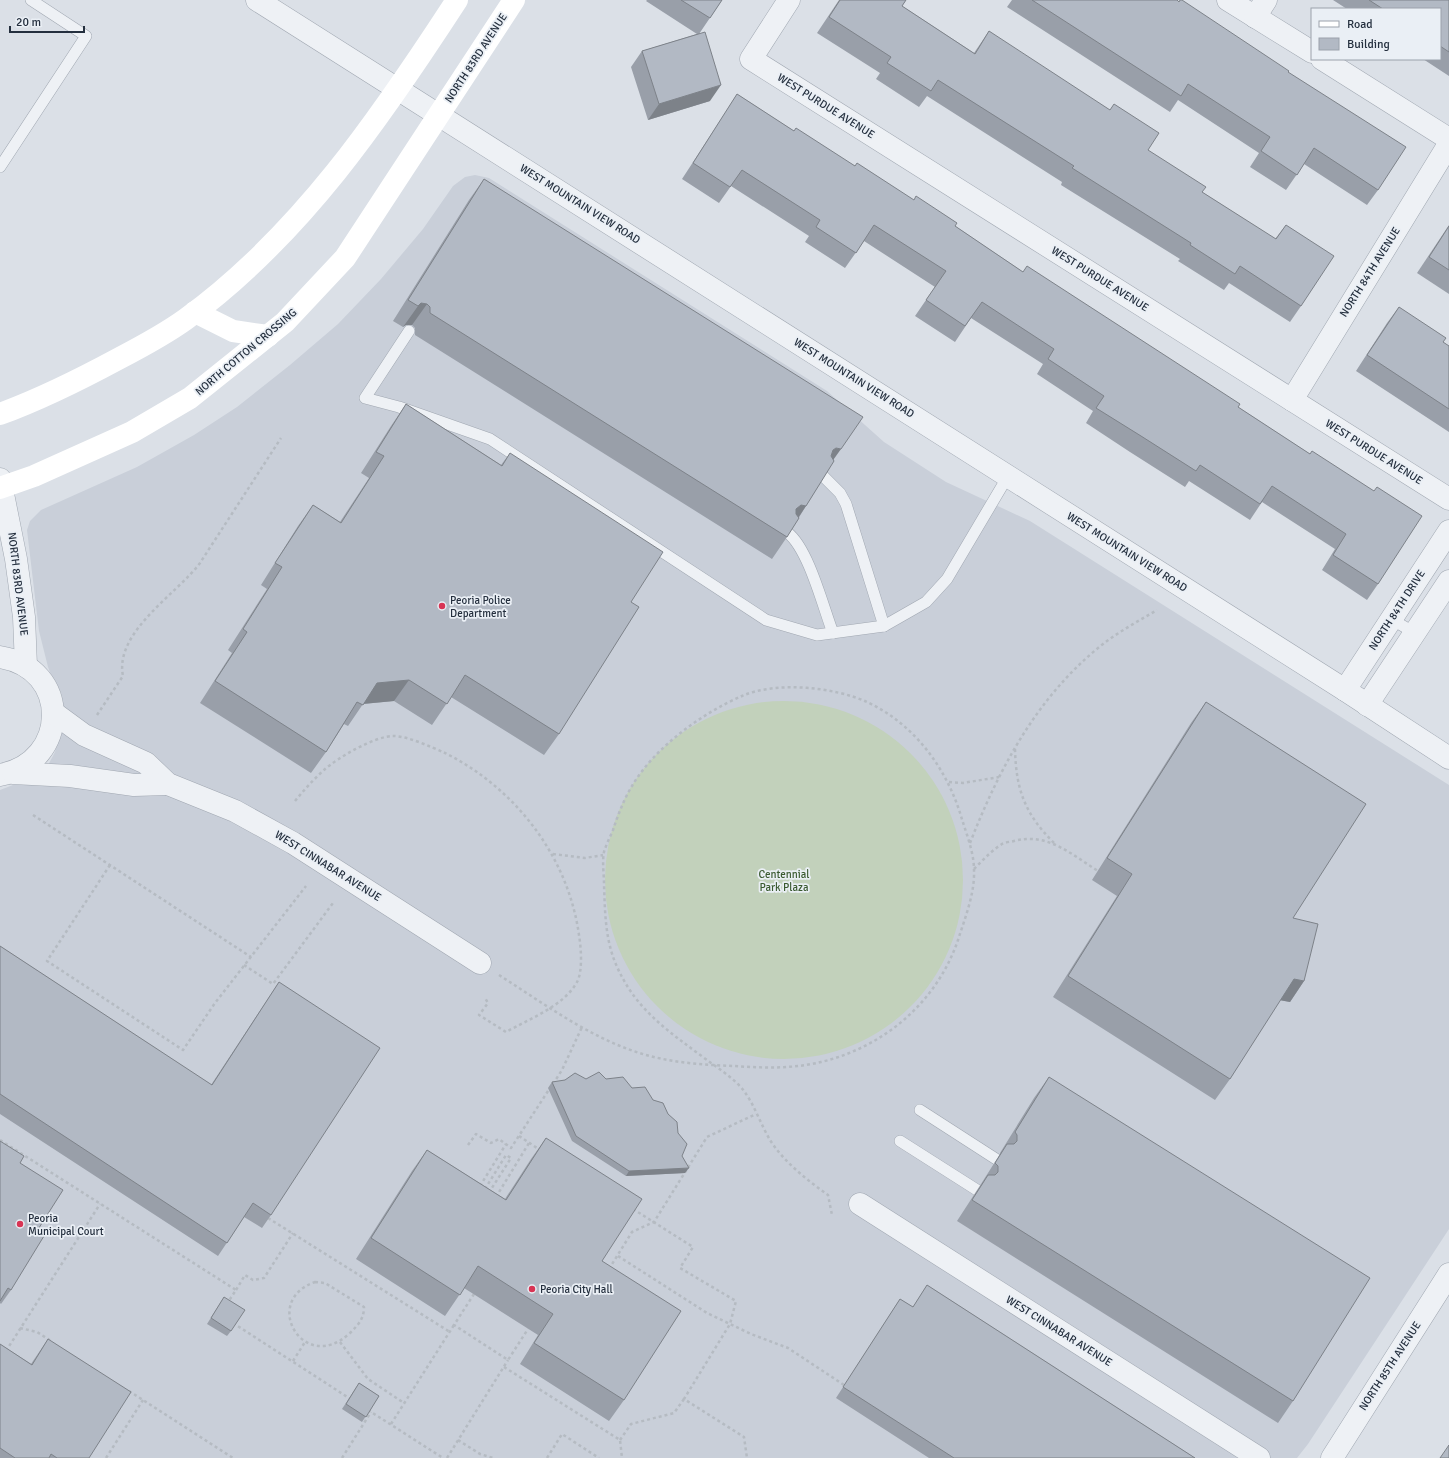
<svg xmlns="http://www.w3.org/2000/svg" width="1449" height="1458" viewBox="0 0 1449 1458" font-family="Signika,sans-serif">
	<style>
		.built { fill: #c9cfd9 }
		.green { fill: #c2d1bb }
		.lines { fill: none; stroke-linecap: round; stroke-linejoin: round }
		.service-casing { stroke: #a0a7b1; stroke-width: 12 }
		.minor-casing { stroke: #a0a7b1; stroke-width: 23 }
		.tertiary-casing { stroke: #a0a7b1; stroke-width: 23 }
		.path { stroke: #b5bbc2; stroke-width: 2.5; stroke-dasharray: 3 3; stroke-linecap: butt }
		.service { stroke: #eef1f5; stroke-width: 11 }
		.minor { stroke: #eef1f5; stroke-width: 22 }
		.tertiary { stroke: #eef1f5; stroke-width: 22 }
		.secondary { stroke: #fff; stroke-width: 22 }
		.wall { fill: #999fa9 }
		.shaded-wall { fill: #7d8289 }
		.building { fill: #b2b9c4; stroke: #7d8289 }
		.poi-dot { fill: #d83454; stroke: #eaeff5; stroke-width: 1.5 }
		.labels { text-anchor: middle; dominant-baseline: central; stroke-width: 3.5; stroke-linejoin: round; paint-order: stroke }
		.street-label { font-size: 11px; fill: #242f3e; stroke: #eaeff5 }
		.poi-label { font-size: 11px; fill: #242f3e; stroke: #eaeff5; text-anchor: start }
		.park-label { font-size: 11px; fill: #3a5a30; stroke: #eaeff5 }
	</style>
	<rect width="100%" height="100%" fill="#dbe0e7"/>
	<path class="built" d="M 475,175 L 489,178 L 827,391 L 884,442 L 946,482 L 1030,521 L 1449,785 L 1449,1229 L 1308,1444 L 1297,1458 L 0,1458 L 0,790 L 13,785 L 38,784 L 55,752 L 62,727 L 61,702 L 48,667 L 39,631 L 27,530 L 30,521 L 41,510 L 137,467 L 194,435 L 237,407 L 290,365 L 338,324 L 381,279 L 423,229 L 453,186 L 465,177 Z"/>
	<circle class="green" cx="784" cy="880" r="179"/>
	<g class="lines">
		<g class="service-casing">
			<g id="service">
				<path d="M 0,167 L 86,36 L 31,0"/>
				<path d="M 409,331 L 365,398 L 399,407 L 490,439 L 766,620 L 817,635 L 884,626 L 926,602 L 947,579 L 1008,476"/>
				<path d="M 823,476 L 840,493 L 846,504 L 884,626"/>
				<path d="M 788,533 C 809,550 823,607 833,633"/>
				<path d="M 1391,619 L 1415,633"/>
				<path d="M 920,1110 L 996,1159"/>
				<path d="M 900,1141 L 977,1190"/>
			</g>
		</g>
		<g class="minor-casing">
			<g id="minor">
				<path d="M 257,0 L 399,90"/>
				<path d="M 789,0 L 751,59 L 1449,499"/>
				<path d="M 1228,0 L 1312,52"/>
				<path d="M 1255,17 L 1266,0"/>
				<path d="M 1322,59 L 1449,139"/>
				<path d="M 1292,400 L 1449,144"/>
				<path d="M 0,479 L 16,559 L 24,617 L 26,666"/>
				<path d="M 0,657 C 71,668 70,762 0,775"/>
				<path d="M 1345,690 L 1449,531"/>
				<path d="M 1367,705 L 1449,581"/>
				<path d="M 54,713 L 84,735 L 146,763 L 168,784 L 235,811 L 293,843 L 480,963"/>
				<path d="M 13,773 L 70,776 L 134,785 L 168,784"/>
				<path d="M 860,1204 L 1259,1458"/>
			</g>
		</g>
		<g class="tertiary-casing">
			<g id="tertiary">
				<path d="M 399,90 L 1345,690 L 1449,758"/>
				<path d="M 1332,1458 L 1449,1274"/>
			</g>
		</g>
		<g class="path">
			<path d="M 97,715 L 123,676 C 114,632 177,594 200,563 L 281,438"/>
			<path d="M 1015,749 C 1016,790 1025,814 1054,843"/>
			<path d="M 949,782 L 963,783 L 999,777"/>
			<path d="M 295,801 C 304,790 313,780 324,770 C 337,758 375,736 393,736 C 408,736 431,747 445,753 C 515,788 568,856 579,935 C 581,947 583,971 577,982 C 564,1006 529,1019 506,1032 L 479,1015 L 488,1003 L 485,998"/>
			<path d="M 33,815 L 251,957"/>
			<path d="M 970,843 C 999,769 1036,699 1098,648 C 1116,633 1137,622 1157,610"/>
			<path d="M 553,854 L 585,858 L 603,855"/>
			<path d="M 110,865 L 47,961 L 183,1050 L 215,1003 L 306,886"/>
			<path d="M 974,869 C 983,860 991,851 1002,844 C 1005,842 1010,842 1014,841 C 1047,832 1071,854 1098,871"/>
			<path d="M 244,965 L 273,984 L 333,903"/>
			<path d="M 499,975 C 546,1005 593,1040 646,1055 C 675,1063 705,1065 734,1066 C 763,1068 793,1069 821,1062 C 884,1047 937,1002 958,940 C 965,918 975,893 974,870 C 974,852 966,833 961,816 C 946,767 914,724 867,702 C 834,687 776,681 742,696 C 702,713 654,748 632,786 C 624,799 618,815 613,830 C 610,837 606,845 604,852 C 602,862 604,874 604,884 C 605,911 605,937 615,962 C 634,1009 668,1031 707,1060 C 719,1069 735,1079 744,1091 C 754,1104 761,1125 770,1140 C 784,1162 807,1180 828,1195 L 832,1215"/>
			<path d="M 553,1084 L 562,1070 L 582,1027"/>
			<path d="M 519,1136 L 540,1150"/>
			<path d="M 0,1140 L 236,1290 L 228,1302"/>
			<path d="M 468,1145 L 476,1134 L 491,1143 L 499,1139 L 511,1148 L 550,1088"/>
			<path d="M 480,1186 L 506,1144"/>
			<path d="M 485,1189 L 506,1155 L 511,1158 L 490,1191"/>
			<path d="M 496,1197 L 529,1143"/>
			<path d="M 633,1209 L 693,1247 L 680,1268 L 736,1301 L 730,1324 L 684,1399 L 744,1437 L 747,1458"/>
			<path d="M 268,1218 L 450,1332"/>
			<path d="M 618,1256 L 707,1313 L 751,1334 L 788,1348 L 844,1385"/>
			<path d="M 609,1269 L 632,1232 L 654,1222 L 707,1137 L 756,1114"/>
			<path d="M 315,1282 L 325,1283 L 364,1307 C 364,1319 358,1325 350,1333 C 304,1376 260,1301 315,1282 Z"/>
			<path d="M 236,1290 L 245,1275 L 253,1280 L 264,1278 L 293,1233"/>
			<path d="M 474,1294 L 454,1325 L 508,1360 L 528,1329"/>
			<path d="M 233,1323 L 352,1400"/>
			<path d="M 20,1328 L 37,1332 L 51,1341"/>
			<path d="M 340,1342 L 368,1379 L 404,1403"/>
			<path d="M 6,1351 L 100,1204"/>
			<path d="M 293,1361 L 305,1342"/>
			<path d="M 504,1367 L 620,1440 L 622,1458"/>
			<path d="M 129,1391 L 233,1458"/>
			<path d="M 368,1410 L 443,1458"/>
			<path d="M 391,1424 L 454,1325"/>
			<path d="M 458,1440 L 480,1454 L 493,1458"/>
			<path d="M 620,1440 L 631,1424 L 674,1413 L 684,1399"/>
			<path d="M 106,1458 L 143,1400"/>
			<path d="M 342,1458 L 371,1412"/>
			<path d="M 447,1458 L 508,1360"/>
			<path d="M 547,1458 L 562,1434 L 599,1458"/>
		</g>
		<use href="#service" class="service"/>
		<use href="#minor" class="minor"/>
		<use href="#tertiary" class="tertiary"/>
		<g class="secondary">
			<path d="M 195,312 L 233,331 L 268,336"/>
			<path d="M 0,414 C 41,399 79,380 118,359 C 141,347 164,335 186,319 C 300,236 381,117 457,0"/>
			<path d="M 0,488 L 34,476 L 132,432 L 190,398 L 285,322 L 345,258 L 514,0"/>
		</g>
	</g>
	<g class="wall">
		<path d="M 647,0 L 722,0 L 699,34 L 710,101 L 648,120 L 631,67 L 642,51 L 697,34 L 646,1 Z"/>
		<path d="M 839,0 L 906,0 L 902,6 L 974,53 L 989,31 L 1148,150 L 1202,192 L 1275,239 L 1286,225 L 1301,306 L 1290,322 L 1229,283 L 1224,290 L 1178,261 L 1180,259 L 1061,185 L 1062,182 L 927,96 L 919,107 L 876,79 L 880,73 L 817,33 Z"/>
		<path d="M 1012,0 L 1177,0 L 1288,72 L 1378,190 L 1367,205 L 1304,164 L 1286,190 L 1250,167 L 1259,153 L 1178,100 L 1170,112 L 1007,7 Z"/>
		<path d="M 1333,0 L 1449,0 L 1449,76 L 1423,59 L 1440,59 L 1440,9 L 1347,9 Z"/>
		<path d="M 737,94 L 794,131 L 855,166 L 955,226 L 1023,272 L 1238,407 L 1310,454 L 1378,584 L 1367,600 L 1322,570 L 1335,549 L 1262,502 L 1250,520 L 1189,481 L 1185,487 L 1130,452 L 1086,423 L 1093,411 L 1037,374 L 1043,364 L 971,318 L 955,342 L 915,316 L 935,287 L 864,241 L 845,268 L 805,242 L 809,236 L 731,186 L 719,203 L 682,179 L 727,110 Z"/>
		<path d="M 484,179 L 834,460 L 787,537 L 772,559 L 415,335 L 415,328 L 412,325 L 406,325 L 403,327 L 393,321 L 469,200 Z"/>
		<path d="M 1449,225 L 1449,294 L 1417,273 Z"/>
		<path d="M 1399,307 L 1443,342 L 1449,346 L 1449,432 L 1356,371 L 1387,323 Z"/>
		<path d="M 406,404 L 501,465 L 510,453 L 631,602 L 559,734 L 544,755 L 451,697 L 432,725 L 394,701 L 363,704 L 348,726 L 344,724 L 326,752 L 311,773 L 200,703 L 232,653 L 228,650 L 267,589 L 261,585 L 298,526 L 313,505 L 340,522 L 369,478 L 361,473 L 391,426 Z"/>
		<path d="M 1206,702 L 1293,918 L 1304,981 L 1290,1002 L 1280,1000 L 1230,1079 L 1215,1100 L 1053,997 L 1117,896 L 1092,880 L 1191,723 Z"/>
		<path d="M 0,946 L 211,1085 L 279,982 L 271,1215 L 262,1228 L 244,1217 L 218,1256 L 0,1114 Z"/>
		<path d="M 1049,1077 L 1293,1401 L 1278,1423 L 957,1221 L 981,1184 L 1000,1154 L 1000,1153 L 1034,1098 Z"/>
		<path d="M 586,1079 L 606,1079 L 632,1088 L 653,1100 L 678,1133 L 682,1156 L 685,1173 L 626,1176 L 572,1141 L 548,1088 L 552,1082 Z"/>
		<path d="M 546,1138 L 602,1261 L 624,1400 L 609,1421 L 520,1364 L 538,1335 L 464,1288 L 445,1316 L 356,1259 L 412,1171 L 427,1150 L 505,1199 L 531,1159 Z"/>
		<path d="M 0,1141 L 20,1163 L 37,1231 L 11,1290 L 1,1304 L 0,1303 Z"/>
		<path d="M 927,1285 L 1195,1458 L 929,1458 L 836,1398 L 900,1299 L 913,1307 Z"/>
		<path d="M 224,1297 L 231,1331 L 227,1336 L 207,1324 Z"/>
		<path d="M 48,1339 L 89,1458 L 0,1458 L 0,1344 L 31,1364 Z"/>
		<path d="M 359,1383 L 379,1396 L 362,1422 L 342,1409 Z"/>
	</g>
	<g class="shaded-wall">
		<path d="M 721,85 L 710,101 L 648,120 L 659,104 Z"/>
		<path d="M 421,303 L 427,304 L 412,325 L 406,325 L 403,327 L 418,306 Z"/>
		<path d="M 836,448 L 841,449 L 826,470 L 833,450 Z"/>
		<path d="M 801,505 L 806,506 L 792,527 L 796,509 Z"/>
		<path d="M 409,680 L 394,701 L 362,704 L 377,683 Z"/>
		<path d="M 1294,979 L 1304,981 L 1290,1002 L 1279,1000 Z"/>
		<path d="M 689,1168 L 685,1173 L 626,1176 L 629,1171 Z"/>
	</g>
	<g class="building">
		<path d="M 681,0 L 722,0 L 710,18 Z"/>
		<path d="M 840,0 L 906,0 L 902,6 L 975,54 L 989,31 L 1110,110 L 1114,104 L 1159,133 L 1148,150 L 1206,187 L 1202,192 L 1276,239 L 1286,225 L 1334,256 L 1301,306 L 1240,266 L 1235,274 L 1190,245 L 1191,243 L 1072,168 L 1074,166 L 938,80 L 931,91 L 887,63 L 891,57 L 829,17 Z"/>
		<path d="M 1032,0 L 1177,0 L 1179,2 L 1180,0 L 1182,0 L 1289,71 L 1288,72 L 1406,147 L 1378,190 L 1314,148 L 1297,175 L 1261,151 L 1270,137 L 1188,84 L 1181,96 Z"/>
		<path d="M 1369,0 L 1449,0 L 1449,52 L 1440,46 L 1440,9 L 1383,9 Z"/>
		<path d="M 705,32 L 721,85 L 659,104 L 642,51 Z"/>
		<path d="M 737,94 L 794,131 L 796,128 L 855,166 L 857,163 L 914,200 L 916,196 L 957,223 L 955,226 L 1023,272 L 1027,266 L 1240,404 L 1238,407 L 1310,454 L 1312,451 L 1374,491 L 1377,487 L 1422,516 L 1378,584 L 1333,555 L 1346,534 L 1272,486 L 1260,504 L 1200,465 L 1196,471 L 1141,436 L 1096,408 L 1104,396 L 1048,359 L 1054,349 L 982,302 L 965,326 L 926,300 L 946,271 L 874,225 L 856,253 L 816,227 L 820,220 L 742,170 L 730,187 L 693,163 Z"/>
		<path d="M 484,179 L 863,417 L 841,449 L 836,448 L 833,450 L 831,456 L 834,461 L 806,506 L 801,505 L 796,509 L 796,514 L 799,518 L 787,537 L 430,313 L 430,307 L 427,304 L 421,303 L 418,306 L 408,300 Z"/>
		<path d="M 1449,226 L 1449,270 L 1429,257 Z"/>
		<path d="M 1399,307 L 1446,338 L 1443,342 L 1449,346 L 1449,409 L 1367,355 Z"/>
		<path d="M 406,404 L 502,466 L 510,453 L 663,552 L 631,602 L 639,607 L 559,734 L 465,675 L 447,704 L 409,680 L 377,683 L 363,705 L 357,702 L 326,752 L 215,681 L 247,632 L 243,629 L 282,567 L 275,563 L 313,505 L 341,523 L 384,456 L 376,452 Z"/>
		<path d="M 1206,702 L 1366,804 L 1293,918 L 1318,924 L 1304,981 L 1294,979 L 1230,1079 L 1068,976 L 1132,874 L 1107,858 Z"/>
		<path d="M 0,946 L 212,1085 L 279,982 L 380,1048 L 271,1215 L 253,1203 L 227,1243 L 0,1094 Z"/>
		<path d="M 599,1072 L 606,1079 L 623,1077 L 632,1088 L 645,1087 L 653,1100 L 663,1103 L 668,1114 L 677,1122 L 678,1133 L 687,1144 L 682,1156 L 689,1168 L 629,1171 L 576,1136 L 552,1082 L 565,1080 L 575,1073 L 586,1079 Z"/>
		<path d="M 1049,1077 L 1370,1278 L 1293,1401 L 972,1200 L 988,1175 L 995,1175 L 998,1172 L 998,1166 L 995,1163 L 1007,1144 L 1014,1144 L 1017,1141 L 1017,1135 L 1015,1132 Z"/>
		<path d="M 546,1138 L 642,1199 L 602,1261 L 681,1311 L 624,1400 L 534,1343 L 553,1314 L 478,1266 L 460,1295 L 371,1238 L 427,1150 L 506,1200 Z"/>
		<path d="M 0,1141 L 24,1156 L 20,1163 L 63,1190 L 37,1231 L 44,1236 L 11,1290 L 8,1288 L 0,1301 Z"/>
		<path d="M 927,1285 L 1195,1458 L 954,1458 L 843,1387 L 900,1299 L 913,1307 Z"/>
		<path d="M 224,1297 L 245,1310 L 231,1331 L 211,1318 Z"/>
		<path d="M 48,1339 L 131,1392 L 89,1458 L 57,1458 L 51,1454 L 49,1458 L 15,1458 L 0,1448 L 0,1344 L 32,1365 Z"/>
		<path d="M 359,1383 L 379,1396 L 366,1417 L 346,1404 Z"/>
		<path d="M 1449,1445 L 1449,1458 L 1440,1458 Z"/>
	</g>
	<g class="poi-dot">
		<circle cx="442" cy="606" r="4"/>
		<circle cx="20" cy="1224" r="4"/>
		<circle cx="532" cy="1289" r="4"/>
	</g>
	<g class="labels">
		<g class="street-label">
			<text transform="translate(476 58) rotate(-57)">NORTH 83RD AVENUE</text>
			<text transform="translate(826 106) rotate(32)">WEST PURDUE AVENUE</text>
			<text transform="translate(580 204) rotate(32)">WEST MOUNTAIN VIEW ROAD</text>
			<text transform="translate(1370 272) rotate(-58)">NORTH 84TH AVENUE</text>
			<text transform="translate(1100 279) rotate(32)">WEST PURDUE AVENUE</text>
			<text transform="translate(246 352) rotate(-40)">NORTH COTTON CROSSING</text>
			<text transform="translate(854 378) rotate(32)">WEST MOUNTAIN VIEW ROAD</text>
			<text transform="translate(1374 452) rotate(32)">WEST PURDUE AVENUE</text>
			<text transform="translate(1127 552) rotate(32)">WEST MOUNTAIN VIEW ROAD</text>
			<text transform="translate(18 584) rotate(83)">NORTH 83RD AVENUE</text>
			<text transform="translate(1397 610) rotate(-57)">NORTH 84TH DRIVE</text>
			<text transform="translate(328 866) rotate(32)">WEST CINNABAR AVENUE</text>
			<text transform="translate(1059 1331) rotate(32)">WEST CINNABAR AVENUE</text>
			<text transform="translate(1390 1366) rotate(-57)">NORTH 85TH AVENUE</text>
		</g>
		<g class="poi-label">
			<text x="450" y="600">Peoria Police<tspan x="450" dy="13">Department</tspan></text>
			<text x="28" y="1218">Peoria<tspan x="28" dy="13">Municipal Court</tspan></text>
			<text x="540" y="1289">Peoria City Hall</text>
		</g>
		<g class="park-label">
			<text x="784" y="874">Centennial<tspan x="784" dy="13">Park Plaza</tspan></text>
		</g>
	</g>
	<rect x="1311" y="8" width="130" height="52" fill="#eaeff5" stroke="#9ba2ac"/>
	<rect x="1319" y="21" width="20" height="6" fill="#ffffff" stroke="#9ba2ac"/>
	<text x="1347" y="28" font-size="12" fill="#242f3e">Road</text>
	<rect x="1319" y="38" width="20" height="12" fill="#b2b9c4" stroke="#9ba2ac"/>
	<text x="1347" y="48" font-size="12" fill="#242f3e">Building</text>
	<path d="M10 26v6h74v-6" fill="none" stroke="#242f3e" stroke-width="2"/>
	<text x="16" y="26" font-size="12" fill="#242f3e" stroke="#eaeff5" stroke-width="3" paint-order="stroke">20 m</text>
</svg>
